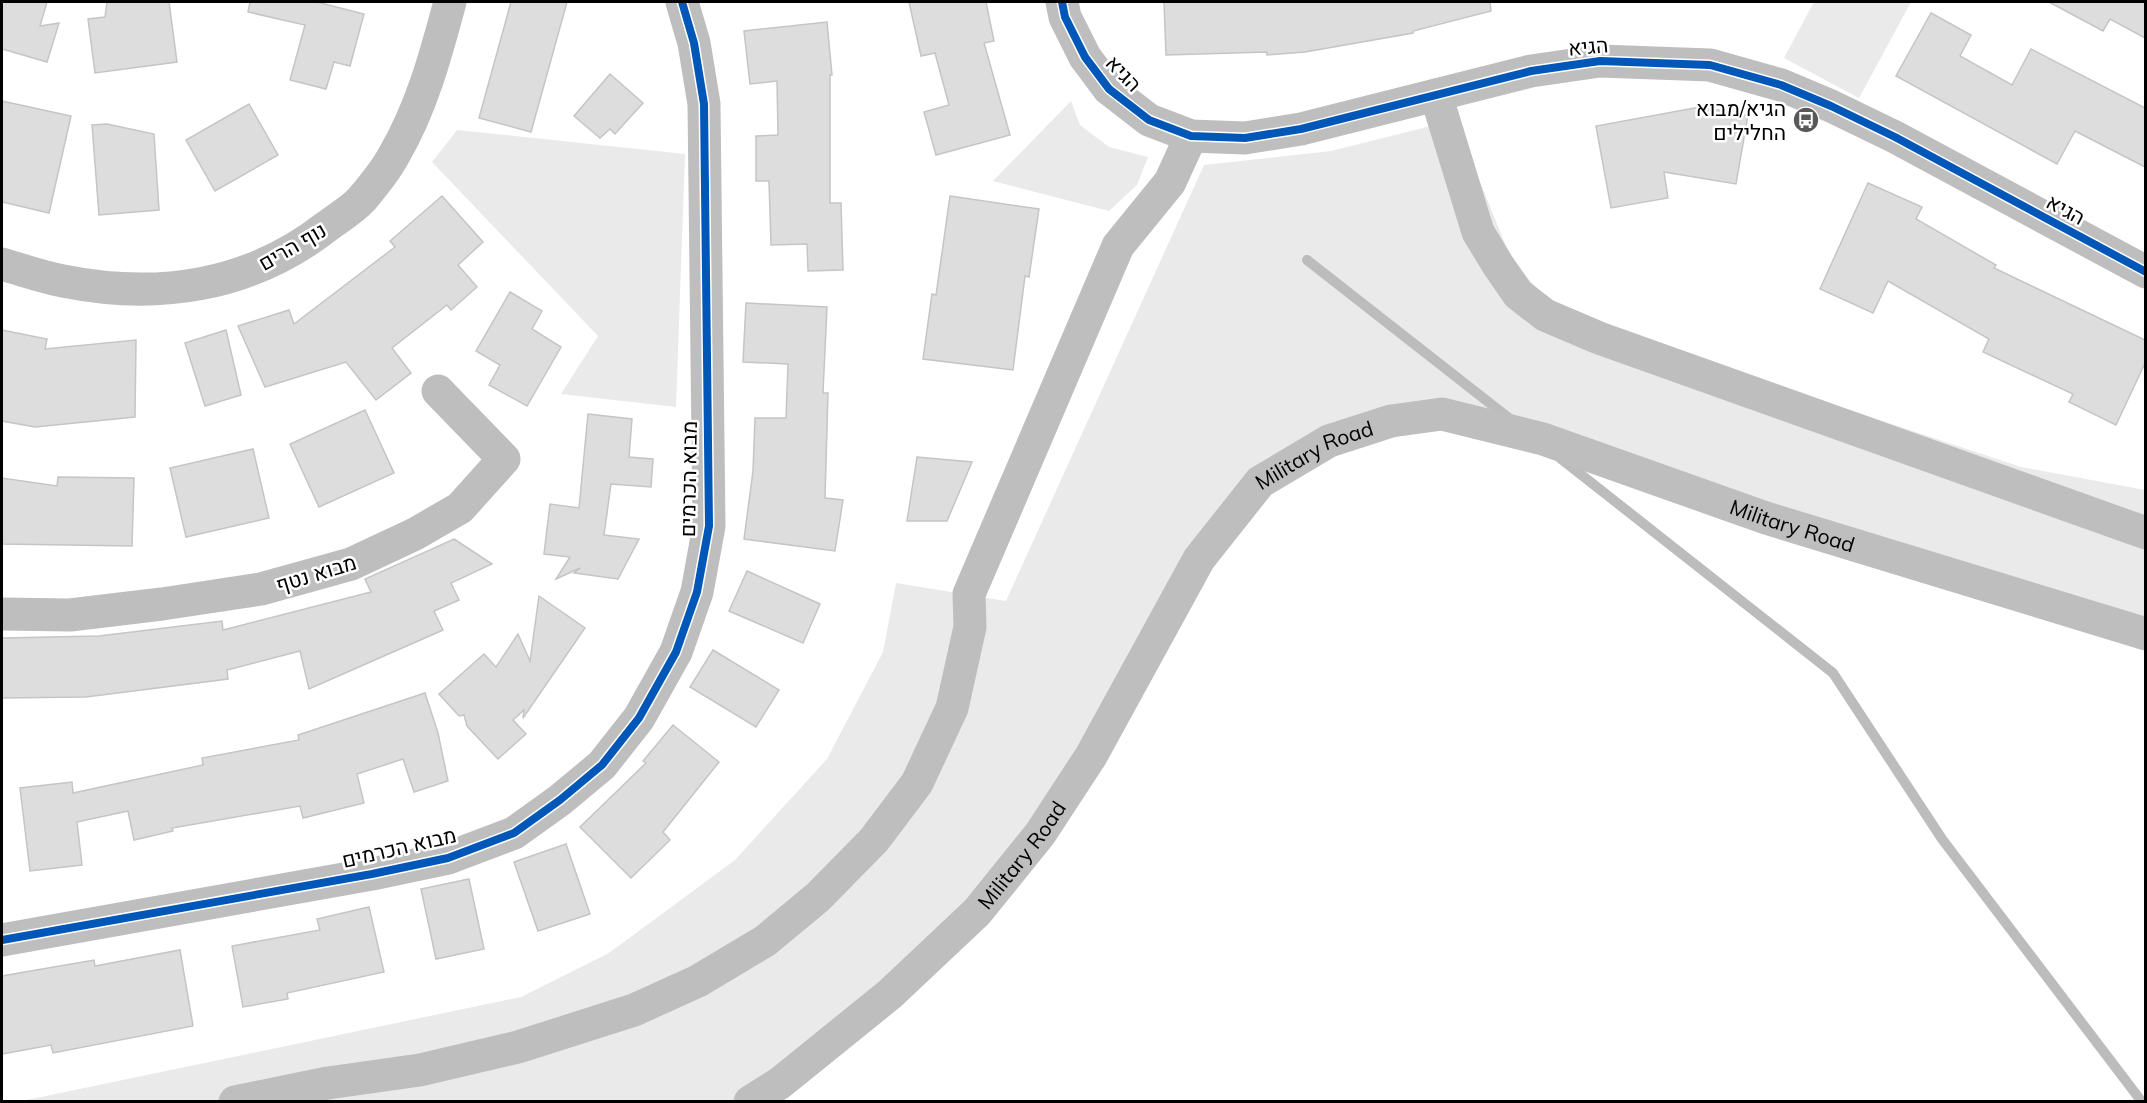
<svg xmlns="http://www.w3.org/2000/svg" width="2147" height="1103" viewBox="0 0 2147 1103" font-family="Mulish,Heebo,sans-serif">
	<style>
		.green { fill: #eaeaea }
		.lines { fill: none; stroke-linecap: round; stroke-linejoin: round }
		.stream { stroke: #bcbcbc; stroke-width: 10 }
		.building { fill: #ddd; stroke: #c5c5c5; stroke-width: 1.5 }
		.minor { stroke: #bebebe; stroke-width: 33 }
		.cycleway-casing { stroke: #fff; stroke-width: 11 }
		.cycleway { stroke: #0057b8; stroke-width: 8 }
		.labels { text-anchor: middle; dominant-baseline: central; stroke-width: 5; stroke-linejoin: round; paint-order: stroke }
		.street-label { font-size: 21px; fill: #000; stroke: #fff }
		.poi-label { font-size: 21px; fill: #000; stroke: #fff; text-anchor: end }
	</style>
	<rect width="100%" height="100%" fill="#fff"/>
	<g class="green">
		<path d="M 1814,2 L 1911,2 L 1859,98 L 1784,58 Z"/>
		<path d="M 1071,101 L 1080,125 L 1109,147 L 1148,157 L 1137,185 L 1109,211 L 993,181 Z"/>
		<path d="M 1455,120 L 1510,256 L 1554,310 L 1609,330 L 2021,467 L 2145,490 L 2145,626 L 1443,407 L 1255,477 L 1084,752 L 971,907 L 735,1101 L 17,1102 L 521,997 L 609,953 L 735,860 L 827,759 L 883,652 L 896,583 L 1006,601 L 1204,165 L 1331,151 Z"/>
		<path d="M 457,130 L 685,154 L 676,407 L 561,394 L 598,336 L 432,162 Z"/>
	</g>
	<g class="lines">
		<g class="stream">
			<path d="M 1307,260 L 1510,419"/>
			<path d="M 1560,458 L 1833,673 L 1942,839 L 2142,1102"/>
		</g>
	</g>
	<g class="building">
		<path d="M 2,2 L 47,2 L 40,26 L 59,23 L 47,62 L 2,49 Z"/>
		<path d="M 107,2 L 169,2 L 177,62 L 95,73 L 88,19 L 105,17 Z"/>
		<path d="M 250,2 L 317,2 L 364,14 L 350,66 L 334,62 L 326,89 L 290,80 L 305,25 L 248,12 Z"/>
		<path d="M 511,2 L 567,2 L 531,132 L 479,118 Z"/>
		<path d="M 909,2 L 986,2 L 994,41 L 984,43 L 1010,135 L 936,155 L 924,112 L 949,105 L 935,53 L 921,56 Z"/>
		<path d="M 1164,2 L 1490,2 L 1491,11 L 1413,31 L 1413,33 L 1305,52 L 1267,55 L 1267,52 L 1166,55 Z"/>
		<path d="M 2049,2 L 2145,2 L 2145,38 L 2110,19 L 2103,31 Z"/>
		<path d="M 1931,13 L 1971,35 L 1960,56 L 2012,85 L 2031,49 L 2145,108 L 2145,167 L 2075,131 L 2057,164 L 1896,76 Z"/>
		<path d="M 827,22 L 832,75 L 830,75 L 830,203 L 841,203 L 843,270 L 808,271 L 807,244 L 771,245 L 769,181 L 756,181 L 756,136 L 778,135 L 777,81 L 750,84 L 744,31 Z"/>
		<path d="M 610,74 L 643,103 L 615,134 L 610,129 L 600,138 L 574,116 Z"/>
		<path d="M 2,101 L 71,116 L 49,213 L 2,202 Z"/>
		<path d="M 249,104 L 278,155 L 215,191 L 186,140 Z"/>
		<path d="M 1700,107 L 1748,115 L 1736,184 L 1664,172 L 1668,198 L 1611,208 L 1596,126 Z"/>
		<path d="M 107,124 L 154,134 L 159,210 L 99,215 L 92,125 Z"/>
		<path d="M 1868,183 L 1922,207 L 1916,219 L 1996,265 L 1994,268 L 2145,340 L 2145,363 L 2116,425 L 2069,402 L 2073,394 L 1983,352 L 1989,339 L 1888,281 L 1873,313 L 1820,289 Z"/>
		<path d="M 442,196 L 483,242 L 458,265 L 477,287 L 451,310 L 447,305 L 392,348 L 411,373 L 376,400 L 346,362 L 265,387 L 238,326 L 289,310 L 294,324 L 395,247 L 390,241 Z"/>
		<path d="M 950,196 L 1039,209 L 1029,277 L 1025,276 L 1013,370 L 923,359 L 932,294 L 936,295 Z"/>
		<path d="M 510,292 L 542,311 L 532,329 L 561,347 L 527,406 L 489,385 L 500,365 L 476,351 Z"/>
		<path d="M 746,303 L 827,307 L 823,393 L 828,393 L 825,498 L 843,500 L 835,551 L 744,539 L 753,471 L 755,418 L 786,418 L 788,364 L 743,362 Z"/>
		<path d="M 2,330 L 47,339 L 45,349 L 136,340 L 135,417 L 35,427 L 2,421 Z"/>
		<path d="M 226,330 L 241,395 L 205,406 L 185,343 Z"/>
		<path d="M 365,410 L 394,473 L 319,507 L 290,444 Z"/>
		<path d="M 588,414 L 632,419 L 629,457 L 653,459 L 651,487 L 611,484 L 604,535 L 639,539 L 618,579 L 574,573 L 580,568 L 556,579 L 570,557 L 544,554 L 550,504 L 579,508 Z"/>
		<path d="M 253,449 L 269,518 L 186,537 L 170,468 Z"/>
		<path d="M 917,457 L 972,462 L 947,521 L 907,521 Z"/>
		<path d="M 58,477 L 134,478 L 132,546 L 2,544 L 2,478 L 57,486 Z"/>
		<path d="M 454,539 L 492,564 L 451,583 L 459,600 L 434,611 L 443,630 L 309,689 L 300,651 L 227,670 L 228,679 L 86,697 L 2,698 L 2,638 L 99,636 L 222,621 L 223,630 L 371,592 L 365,579 Z"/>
		<path d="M 747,571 L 820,604 L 803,643 L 729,611 Z"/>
		<path d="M 539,596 L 585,628 L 523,718 L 524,710 L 513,720 L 526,734 L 498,759 L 467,726 L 464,715 L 459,716 L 439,694 L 484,654 L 496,667 L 518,634 L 530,661 Z"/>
		<path d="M 713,650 L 779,690 L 756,727 L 690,687 Z"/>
		<path d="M 425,693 L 438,733 L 448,781 L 414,792 L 403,759 L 357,774 L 364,803 L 303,818 L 300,806 L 172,828 L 173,831 L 134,840 L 128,811 L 77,822 L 82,865 L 30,871 L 20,788 L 72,782 L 73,793 L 203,765 L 202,758 L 299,740 L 298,735 Z"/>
		<path d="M 673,725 L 719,762 L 663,832 L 670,840 L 631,878 L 580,827 L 646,763 L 643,761 Z"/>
		<path d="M 566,844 L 590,914 L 538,931 L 514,862 Z"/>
		<path d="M 469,879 L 484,949 L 436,959 L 421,889 Z"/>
		<path d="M 369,907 L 384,972 L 287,993 L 288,999 L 243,1007 L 232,946 L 320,930 L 317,919 Z"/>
		<path d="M 180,950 L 193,1026 L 53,1053 L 51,1045 L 2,1054 L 2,976 L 94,960 L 95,966 Z"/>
	</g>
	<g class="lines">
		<g class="minor">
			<path d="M 1062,2 L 1065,17 L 1085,57 L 1109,89 L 1149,120 L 1191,136 L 1245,138 L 1301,129 L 1531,71 L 1600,61 L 1710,65 L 1781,85 L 1831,106 L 1895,137 L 2146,272"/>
			<path d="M 1436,95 L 1478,232 L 1498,265 L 1518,294 L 1545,315 L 1599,338 L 2146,533"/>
			<path d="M 2,264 C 22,270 42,277 63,281 C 157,300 249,287 326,227 C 338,218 352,210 362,199 C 373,186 386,170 394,155 C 422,107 436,54 450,2"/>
			<path d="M 2,614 L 70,615 L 162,604 L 261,589 L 351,564 L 415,534 L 460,508 L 504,459 L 438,391"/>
			<path d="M 2,940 L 372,874 L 448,858 L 514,833 L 560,800 L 602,765 L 639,718 L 676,652 L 697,592 L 709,526 L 704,104 L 694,43 L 682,2"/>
			<path d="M 235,1102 L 328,1083 L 420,1070 L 518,1047 L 634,1010 L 698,981 L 765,941 L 818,897 L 874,840 L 917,783 L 952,708 L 970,627 L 969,594 L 1118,246 L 1170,182 L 1191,136"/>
			<path id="s1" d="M 750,1102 L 780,1083 L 890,994 L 977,912 L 1040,834 L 1091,756 L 1199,559 L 1260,482 L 1329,441 L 1391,421 L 1442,414 L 1543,439 L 1766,518 L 2146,634"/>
		</g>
		<g class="cycleway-casing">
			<g id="cycleway">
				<path d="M 1062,2 L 1065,17 L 1085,57 L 1109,89 L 1149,120 L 1191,136 L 1245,138 L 1301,129 L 1531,71 L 1600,61 L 1710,65 L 1781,85 L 1831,106 L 1895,137 L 2146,272"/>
				<path d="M 2,940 L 372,874 L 448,858 L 514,833 L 560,800 L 602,765 L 639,718 L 676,652 L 697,592 L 709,526 L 704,104 L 694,43 L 682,2"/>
			</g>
		</g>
		<use href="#cycleway" class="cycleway"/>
	</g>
	<defs>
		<g id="bus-disc" transform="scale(1.35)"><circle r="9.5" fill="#595959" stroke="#fff"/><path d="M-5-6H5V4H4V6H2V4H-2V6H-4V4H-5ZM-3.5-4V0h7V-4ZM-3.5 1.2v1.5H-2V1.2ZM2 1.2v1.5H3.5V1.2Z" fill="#fff"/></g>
	</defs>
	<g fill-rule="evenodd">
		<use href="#bus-disc" x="1806" y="120"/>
	</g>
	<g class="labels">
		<g class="street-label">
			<text transform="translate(1588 46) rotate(-5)">הגיא</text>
			<text transform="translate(1124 73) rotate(46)">הגיא</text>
			<text transform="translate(2066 209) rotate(28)">הגיא</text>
			<text transform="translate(292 246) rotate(-30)">נוף הרים</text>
			<text stroke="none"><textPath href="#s1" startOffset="874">Military Road</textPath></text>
			<text transform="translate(688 479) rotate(-89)">מבוא הכרמים</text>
			<text stroke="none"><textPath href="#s1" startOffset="1378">Military Road</textPath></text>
			<text transform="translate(316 573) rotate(-17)">מבוא נטף</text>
			<text transform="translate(399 847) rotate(-13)">מבוא הכרמים</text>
			<text stroke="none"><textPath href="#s1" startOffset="369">Military Road</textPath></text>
		</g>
		<g class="poi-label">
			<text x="1786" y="108">הגיא/מבוא<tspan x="1786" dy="24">החלילים</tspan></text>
		</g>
	</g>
	<rect width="2147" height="1103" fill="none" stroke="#000000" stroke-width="6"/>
</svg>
